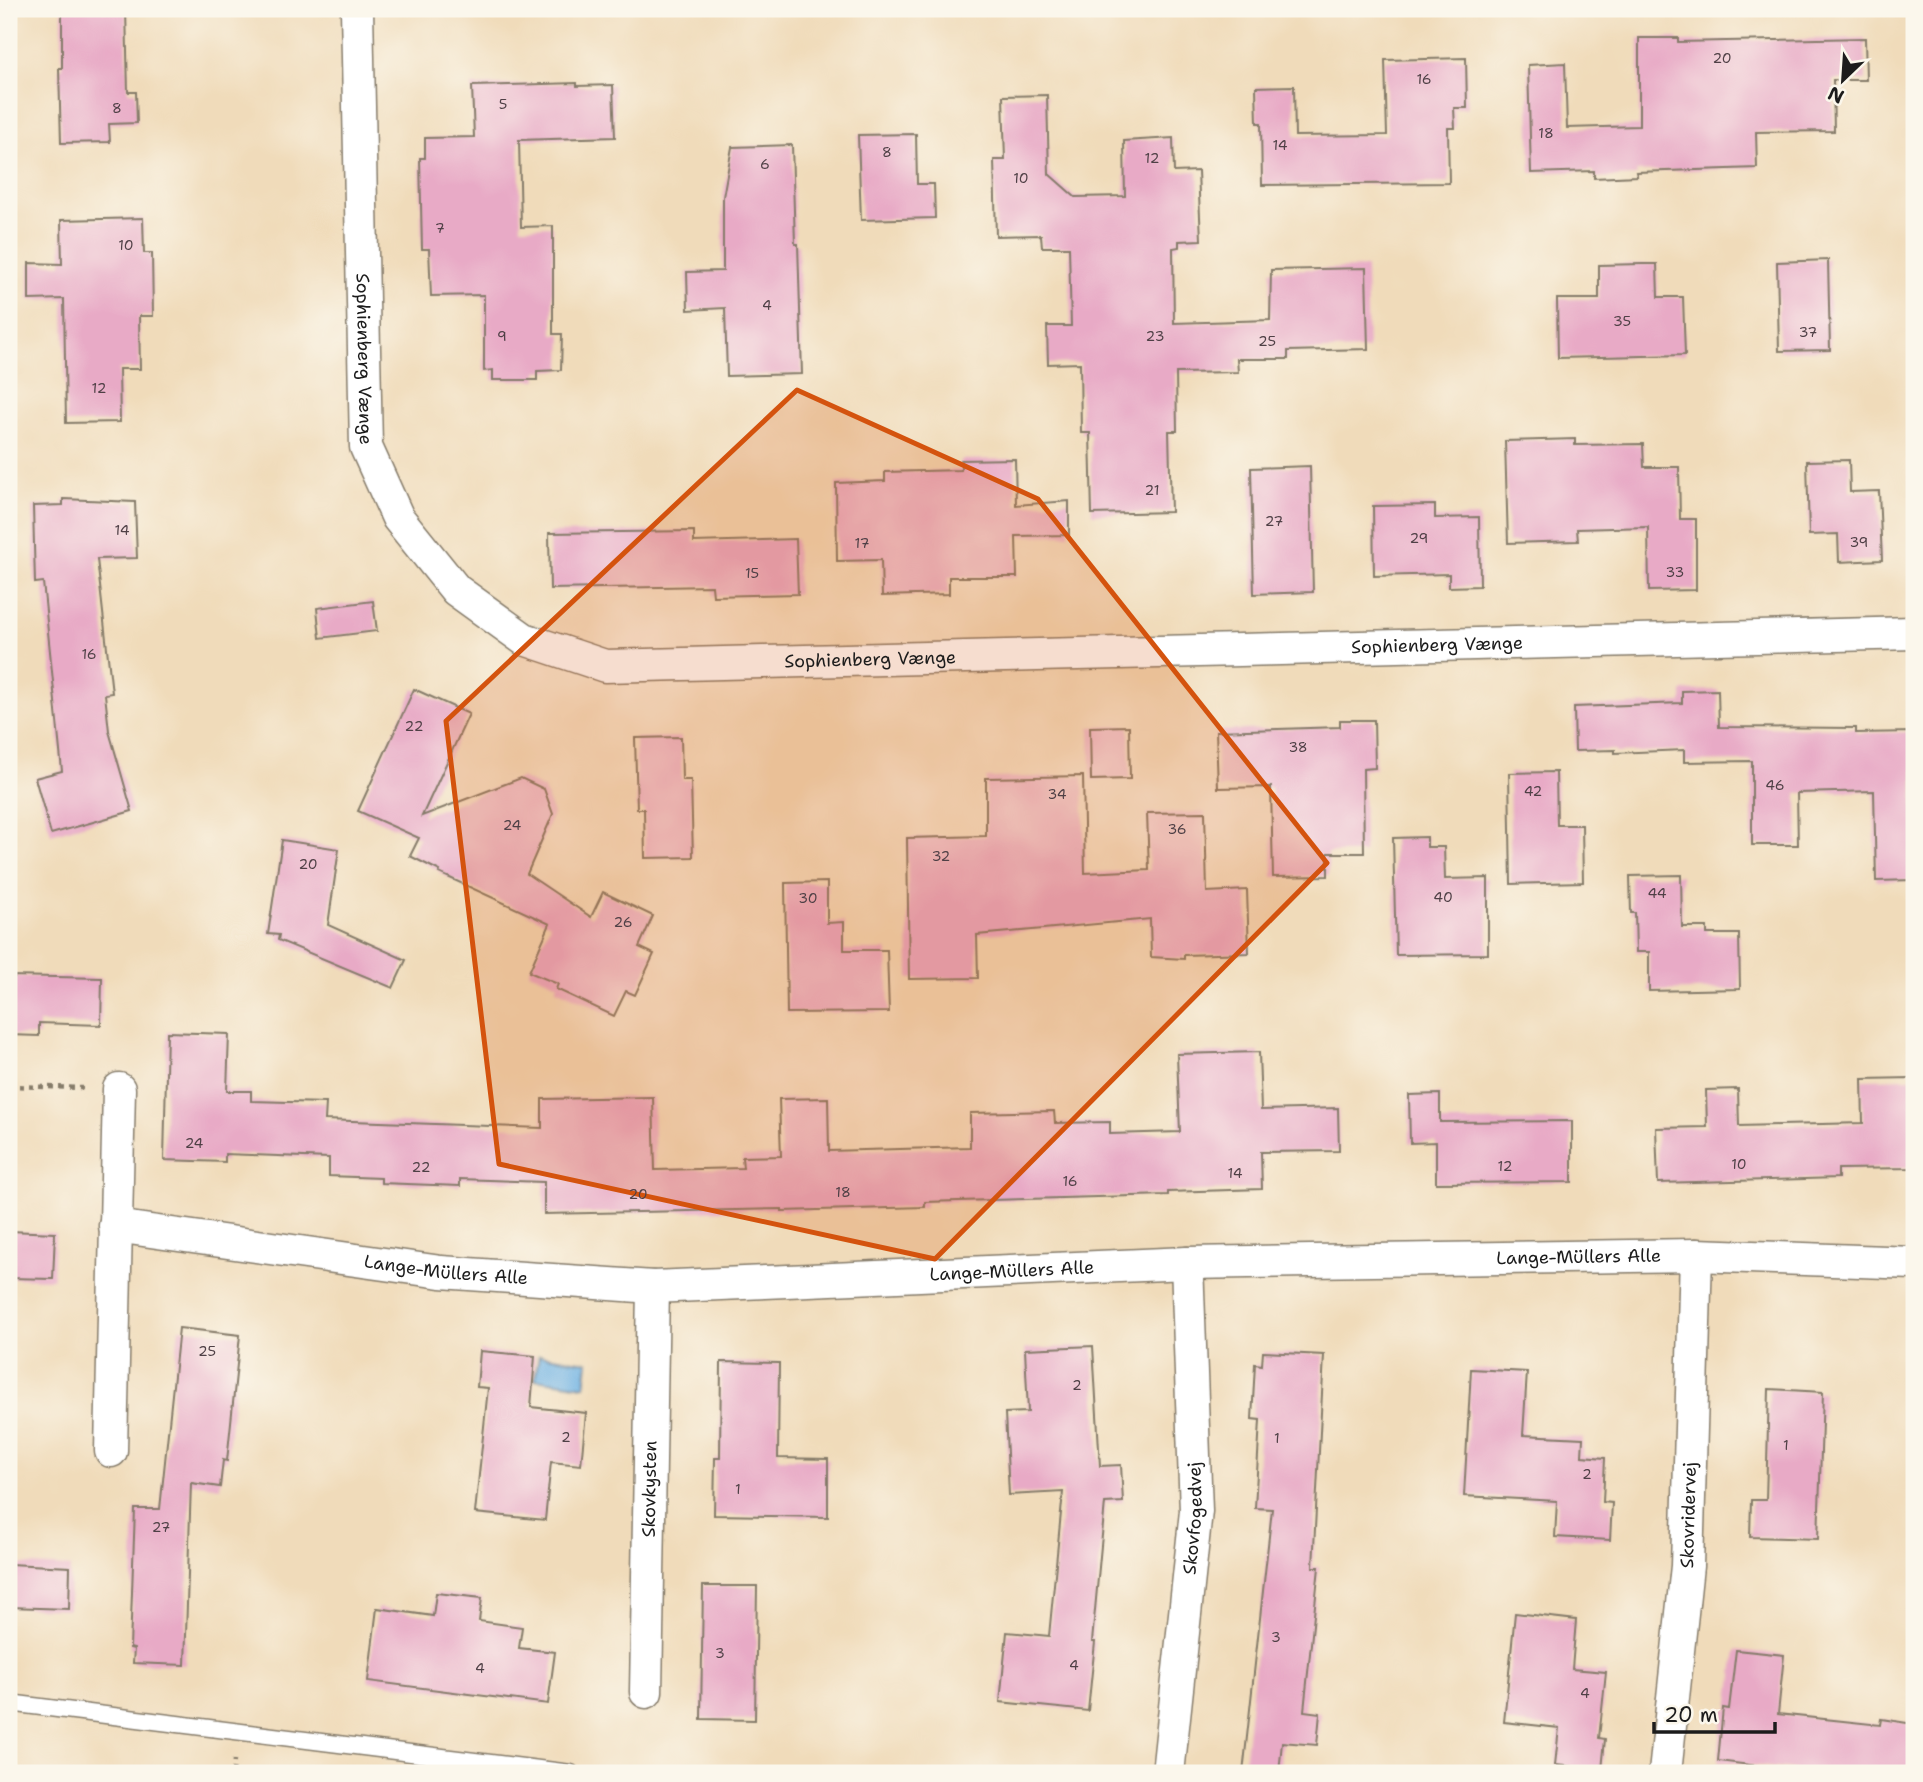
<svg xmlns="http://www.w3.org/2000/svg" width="1923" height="1782" viewBox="0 0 1923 1782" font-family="'Shantell Sans',sans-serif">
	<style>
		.water { fill: #6db1e3; stroke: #446680; stroke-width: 2 }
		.building { fill: #e8aac6 }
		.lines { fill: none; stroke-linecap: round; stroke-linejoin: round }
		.service-casing { stroke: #867c6b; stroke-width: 19 }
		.minor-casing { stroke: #867c6b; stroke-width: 35 }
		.path { stroke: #867c6b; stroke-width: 4.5; stroke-dasharray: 5 5; stroke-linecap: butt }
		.service { stroke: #fff; stroke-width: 16 }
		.minor { stroke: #fff; stroke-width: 32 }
		.marked { fill: #d4530e; fill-opacity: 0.2; stroke: #d4530e; stroke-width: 5; stroke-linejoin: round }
		.labels { text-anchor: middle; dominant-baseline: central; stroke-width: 5; stroke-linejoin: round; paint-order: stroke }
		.number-label { font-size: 14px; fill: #4f4046 }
		.street-label { font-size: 18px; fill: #1c1c1c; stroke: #fbf7ec }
	</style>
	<rect width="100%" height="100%" fill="#fbf7ec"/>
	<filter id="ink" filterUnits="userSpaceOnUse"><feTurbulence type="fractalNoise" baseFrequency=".0143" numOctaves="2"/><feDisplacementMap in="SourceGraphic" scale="14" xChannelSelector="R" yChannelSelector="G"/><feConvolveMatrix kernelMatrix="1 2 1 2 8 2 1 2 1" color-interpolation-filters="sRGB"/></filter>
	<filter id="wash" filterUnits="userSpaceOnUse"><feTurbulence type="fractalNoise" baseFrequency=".00686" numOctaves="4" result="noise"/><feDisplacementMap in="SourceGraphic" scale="28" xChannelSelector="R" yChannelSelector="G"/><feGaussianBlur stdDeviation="1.57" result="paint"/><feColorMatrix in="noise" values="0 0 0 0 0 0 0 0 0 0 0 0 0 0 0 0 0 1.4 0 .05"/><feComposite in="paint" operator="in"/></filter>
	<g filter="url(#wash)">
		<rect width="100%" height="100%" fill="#f0dbba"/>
		<path class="water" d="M 539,1355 L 588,1362 L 585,1386 L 535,1379 Z"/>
		<g id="blocks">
			<g class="building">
				<path d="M 62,9 L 126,9 L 128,92 L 136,92 L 137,123 L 109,124 L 110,142 L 61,143 L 59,68 L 62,68 Z"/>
				<path d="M 1639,38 L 1678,38 L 1678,42 L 1865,38 L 1866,80 L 1833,80 L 1834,131 L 1756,132 L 1757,168 L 1636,172 L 1637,176 L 1594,178 L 1594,171 L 1531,173 L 1528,65 L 1565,63 L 1567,128 L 1639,126 Z"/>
				<path d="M 1466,58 L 1467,108 L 1454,108 L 1455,128 L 1448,128 L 1449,183 L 1262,185 L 1261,123 L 1257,123 L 1256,87 L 1294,86 L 1295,136 L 1387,135 L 1385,60 Z"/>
				<path d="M 577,83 L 577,86 L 613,85 L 615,137 L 519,140 L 521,227 L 553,226 L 553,334 L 562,334 L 561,370 L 537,371 L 537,380 L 493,380 L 493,370 L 484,371 L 484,295 L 431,296 L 429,249 L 422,249 L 420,158 L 425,158 L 425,138 L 474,137 L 472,86 Z"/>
				<path d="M 1047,95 L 1049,174 L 1075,197 L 1125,196 L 1124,141 L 1173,138 L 1174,172 L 1198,171 L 1201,240 L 1179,241 L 1179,247 L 1173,248 L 1174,323 L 1270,320 L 1271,270 L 1366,268 L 1368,349 L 1288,351 L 1288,359 L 1237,359 L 1238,372 L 1176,373 L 1177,431 L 1169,431 L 1171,512 L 1092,514 L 1090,433 L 1081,433 L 1080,363 L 1048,364 L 1047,326 L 1071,326 L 1069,247 L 1042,247 L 1041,235 L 996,236 L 994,160 L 1005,160 L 1003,96 Z"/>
				<path d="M 916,134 L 917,184 L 934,184 L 935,218 L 861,220 L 858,135 Z"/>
				<path d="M 792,145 L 795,244 L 798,244 L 802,374 L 727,376 L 725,308 L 688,310 L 687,272 L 723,271 L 723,197 L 732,147 Z"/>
				<path d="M 143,218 L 144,253 L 152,253 L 153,316 L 139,316 L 140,369 L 119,369 L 120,422 L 66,423 L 64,299 L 29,300 L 29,263 L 62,264 L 61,220 Z"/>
				<path d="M 1828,260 L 1830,350 L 1779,351 L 1777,262 Z"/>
				<path d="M 1642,264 L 1657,264 L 1658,297 L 1683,297 L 1685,355 L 1558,358 L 1557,299 L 1599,299 L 1599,265 Z"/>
				<path d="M 1575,439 L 1575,445 L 1643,444 L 1644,467 L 1679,467 L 1680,519 L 1696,519 L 1696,590 L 1649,591 L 1648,527 L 1577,529 L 1578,541 L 1508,543 L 1505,441 Z"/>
				<path d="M 1015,459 L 1016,505 L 1069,501 L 1069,535 L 1016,536 L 1017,577 L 949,577 L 949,594 L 882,596 L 881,560 L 837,561 L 836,483 L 885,481 L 885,472 L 961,470 L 961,460 Z"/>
				<path d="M 1849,460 L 1850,492 L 1879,491 L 1882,560 L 1839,562 L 1838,534 L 1809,535 L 1807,461 Z"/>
				<path d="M 1310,466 L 1313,592 L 1254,594 L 1251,468 Z"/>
				<path d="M 63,499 L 135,502 L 137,558 L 97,559 L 112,693 L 105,694 L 109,731 L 132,811 L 51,834 L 35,778 L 62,771 L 43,582 L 35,583 L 33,506 L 63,505 Z"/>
				<path d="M 1435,505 L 1435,518 L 1479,517 L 1480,586 L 1449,587 L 1449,574 L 1374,576 L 1373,506 Z"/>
				<path d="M 694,531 L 694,542 L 796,539 L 798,594 L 713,596 L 712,586 L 550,589 L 549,533 Z"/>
				<path d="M 373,601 L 377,631 L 320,638 L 317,608 Z"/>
				<path d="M 414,689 L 469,714 L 422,816 L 521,778 L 544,789 L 553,814 L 527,874 L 591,917 L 603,892 L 653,916 L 639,947 L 654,954 L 635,995 L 626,991 L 614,1016 L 556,989 L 558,984 L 529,972 L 550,924 L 439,873 L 440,871 L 410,856 L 419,838 L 358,811 Z"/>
				<path d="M 1718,690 L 1719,727 L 1856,728 L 1856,733 L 1914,732 L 1914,880 L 1876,881 L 1874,791 L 1797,793 L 1798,845 L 1752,845 L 1752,761 L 1684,762 L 1684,750 L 1615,753 L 1615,750 L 1575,751 L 1574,707 L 1682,703 L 1682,691 Z"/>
				<path d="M 1340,720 L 1374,720 L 1375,768 L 1363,769 L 1364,853 L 1328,853 L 1328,876 L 1273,877 L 1271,787 L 1218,788 L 1216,731 L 1340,727 Z"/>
				<path d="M 1129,726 L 1130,779 L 1091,780 L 1090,727 Z"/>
				<path d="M 681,737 L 682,780 L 691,780 L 693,857 L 645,858 L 644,809 L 637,809 L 635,738 Z"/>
				<path d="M 1556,772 L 1557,825 L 1582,825 L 1583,882 L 1511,884 L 1509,773 Z"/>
				<path d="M 1083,776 L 1085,873 L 1149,870 L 1147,813 L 1205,812 L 1207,892 L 1247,890 L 1249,953 L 1184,955 L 1184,959 L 1151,957 L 1150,919 L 977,935 L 978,978 L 909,979 L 907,838 L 986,836 L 986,778 Z"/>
				<path d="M 1427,837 L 1427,847 L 1444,847 L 1445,879 L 1488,878 L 1488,954 L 1396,955 L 1393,838 Z"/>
				<path d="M 282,840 L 339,849 L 328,925 L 406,960 L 393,988 L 278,940 L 279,935 L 268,934 Z"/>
				<path d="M 1681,875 L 1682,927 L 1707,927 L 1707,934 L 1739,934 L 1740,989 L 1649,991 L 1649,952 L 1636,952 L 1635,913 L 1631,913 L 1630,876 Z"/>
				<path d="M 827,882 L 827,923 L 844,922 L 844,950 L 887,950 L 889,1012 L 787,1013 L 785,883 Z"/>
				<path d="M 9,976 L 102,978 L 101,1025 L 39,1023 L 39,1036 L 9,1035 Z"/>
				<path d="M 167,1032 L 229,1034 L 227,1091 L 251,1091 L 251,1101 L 326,1103 L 325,1120 L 542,1128 L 542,1099 L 653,1097 L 655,1170 L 743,1168 L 742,1157 L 781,1156 L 779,1099 L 828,1098 L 829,1151 L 970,1147 L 970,1113 L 1054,1111 L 1055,1123 L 1110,1122 L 1110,1134 L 1180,1132 L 1177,1054 L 1259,1052 L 1261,1110 L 1338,1108 L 1339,1151 L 1261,1152 L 1262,1189 L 1168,1192 L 1168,1195 L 925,1202 L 925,1207 L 782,1211 L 782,1209 L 544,1214 L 544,1182 L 460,1179 L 460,1186 L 381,1183 L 381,1178 L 329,1176 L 329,1158 L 225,1154 L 225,1162 L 164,1160 Z"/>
				<path d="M 1913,1078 L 1914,1168 L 1838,1169 L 1838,1178 L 1658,1183 L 1656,1128 L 1707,1127 L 1706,1090 L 1738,1089 L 1739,1126 L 1863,1123 L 1862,1079 Z"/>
				<path d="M 1440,1094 L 1440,1122 L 1572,1121 L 1572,1182 L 1436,1183 L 1436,1142 L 1410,1143 L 1409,1095 Z"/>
				<path d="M 9,1231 L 55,1233 L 53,1279 L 9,1278 Z"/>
				<path d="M 179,1328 L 240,1335 L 227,1461 L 223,1460 L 220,1487 L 191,1483 L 185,1665 L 133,1663 L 134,1649 L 130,1648 L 135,1509 L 160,1509 Z"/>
				<path d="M 1093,1346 L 1100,1466 L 1121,1465 L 1123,1502 L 1105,1503 L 1092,1642 L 1095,1642 L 1088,1711 L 1000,1702 L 1007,1632 L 1049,1636 L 1063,1492 L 1009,1495 L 1005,1413 L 1028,1412 L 1025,1349 Z"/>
				<path d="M 480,1351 L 535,1356 L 531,1407 L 586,1413 L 581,1465 L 551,1462 L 545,1520 L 475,1513 L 488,1388 L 477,1387 Z"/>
				<path d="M 1263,1352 L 1324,1355 L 1313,1567 L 1319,1567 L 1304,1711 L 1320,1713 L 1317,1745 L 1282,1742 L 1279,1773 L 1243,1773 L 1272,1509 L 1255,1508 L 1260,1420 L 1252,1419 L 1255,1364 L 1262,1365 Z"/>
				<path d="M 721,1362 L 779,1363 L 778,1458 L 828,1459 L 828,1517 L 714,1515 L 715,1458 L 720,1458 Z"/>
				<path d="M 1471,1369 L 1527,1372 L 1523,1435 L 1583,1438 L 1582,1456 L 1605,1458 L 1603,1502 L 1612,1503 L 1610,1540 L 1555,1537 L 1557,1501 L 1464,1496 Z"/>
				<path d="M 1769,1389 L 1823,1392 L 1818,1539 L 1750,1537 L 1751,1500 L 1766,1500 Z"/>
				<path d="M 9,1564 L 70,1567 L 69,1609 L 9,1607 Z"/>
				<path d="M 703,1586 L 757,1586 L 755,1720 L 701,1719 Z"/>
				<path d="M 436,1593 L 482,1598 L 479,1621 L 522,1627 L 519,1648 L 555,1652 L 548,1704 L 368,1681 L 377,1608 L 433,1616 Z"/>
				<path d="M 1515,1613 L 1576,1620 L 1572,1669 L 1606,1672 L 1599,1738 L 1605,1739 L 1602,1770 L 1555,1765 L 1559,1728 L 1504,1722 Z"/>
				<path d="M 1736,1650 L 1784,1655 L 1778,1714 L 1880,1725 L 1881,1719 L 1914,1724 L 1914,1773 L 1798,1773 L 1799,1771 L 1718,1761 L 1723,1708 L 1729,1709 Z"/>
			</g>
		</g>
	</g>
	<g filter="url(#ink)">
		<use href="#blocks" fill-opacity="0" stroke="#867c6b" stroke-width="2"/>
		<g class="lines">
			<g class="service-casing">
				<path id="service" d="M 9,1703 L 571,1773"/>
			</g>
			<g class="minor-casing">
				<g id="minor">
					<path id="s1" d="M 357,9 L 366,447 L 398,518 L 456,590 L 524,639 L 605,666 L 1914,633"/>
					<path id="s2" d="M 115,1226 L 441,1272 L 653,1287 L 1187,1263 L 1696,1255 L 1914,1263"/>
					<path d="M 111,1451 L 119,1089"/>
					<path id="s3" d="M 646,1692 L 653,1287"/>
					<path id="s4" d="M 1168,1773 L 1196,1511 L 1187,1263"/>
					<path id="s5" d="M 1665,1773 L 1687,1566 L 1696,1255"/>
				</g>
			</g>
			<g class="path">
				<path d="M 9,1086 L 83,1088"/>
				<path d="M 233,1773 L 234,1760"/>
			</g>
			<use href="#service" class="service"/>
			<use href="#minor" class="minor"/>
		</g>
	</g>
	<path class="marked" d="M 797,390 L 1038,499 L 1327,863 L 935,1259 L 499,1164 L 446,721 Z"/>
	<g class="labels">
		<g class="number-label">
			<text x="1722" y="58">20</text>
			<text x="1424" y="79">16</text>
			<text x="503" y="104">5</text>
			<text x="117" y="108">8</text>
			<text x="1546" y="133">18</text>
			<text x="1280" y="145">14</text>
			<text x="887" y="152">8</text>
			<text x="1152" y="158">12</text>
			<text x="765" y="164">6</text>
			<text x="1021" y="178">10</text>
			<text x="440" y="228">7</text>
			<text x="126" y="245">10</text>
			<text x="767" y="305">4</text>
			<text x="1622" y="321">35</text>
			<text x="1808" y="332">37</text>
			<text x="502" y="336">9</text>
			<text x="1155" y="336">23</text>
			<text x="1267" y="341">25</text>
			<text x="99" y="388">12</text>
			<text x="1152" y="490">21</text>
			<text x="1274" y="521">27</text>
			<text x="122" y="530">14</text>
			<text x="1419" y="538">29</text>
			<text x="1859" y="542">39</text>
			<text x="862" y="543">17</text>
			<text x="1675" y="572">33</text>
			<text x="752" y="573">15</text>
			<text x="89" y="654">16</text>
			<text x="414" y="726">22</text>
			<text x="1298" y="747">38</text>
			<text x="1775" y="785">46</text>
			<text x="1533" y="791">42</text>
			<text x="1057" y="794">34</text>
			<text x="512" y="825">24</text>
			<text x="1177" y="829">36</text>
			<text x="941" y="856">32</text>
			<text x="308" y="864">20</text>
			<text x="1657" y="893">44</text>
			<text x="1443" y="897">40</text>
			<text x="808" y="898">30</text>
			<text x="623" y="922">26</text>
			<text x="194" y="1143">24</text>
			<text x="1739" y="1164">10</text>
			<text x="1505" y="1166">12</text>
			<text x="421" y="1167">22</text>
			<text x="1235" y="1173">14</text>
			<text x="1070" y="1181">16</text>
			<text x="843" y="1192">18</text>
			<text x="638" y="1194">20</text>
			<text x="207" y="1351">25</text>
			<text x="1077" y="1385">2</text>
			<text x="566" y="1437">2</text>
			<text x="1277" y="1438">1</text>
			<text x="1786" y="1445">1</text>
			<text x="1587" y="1474">2</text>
			<text x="738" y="1489">1</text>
			<text x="161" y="1527">27</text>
			<text x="1276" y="1637">3</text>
			<text x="720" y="1653">3</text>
			<text x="1074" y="1665">4</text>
			<text x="480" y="1668">4</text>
			<text x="1585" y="1693">4</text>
		</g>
		<g class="street-label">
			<text stroke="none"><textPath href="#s1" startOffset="350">Sophienberg Vænge</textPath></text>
			<text stroke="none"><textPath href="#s1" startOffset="1610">Sophienberg Vænge</textPath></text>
			<text stroke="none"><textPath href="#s1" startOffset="1043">Sophienberg Vænge</textPath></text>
			<text stroke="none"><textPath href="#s2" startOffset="1468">Lange-Müllers Alle</textPath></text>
			<text stroke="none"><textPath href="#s2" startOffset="334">Lange-Müllers Alle</textPath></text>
			<text stroke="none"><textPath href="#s2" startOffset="901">Lange-Müllers Alle</textPath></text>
			<text stroke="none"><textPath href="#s3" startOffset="203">Skovkysten</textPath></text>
			<text stroke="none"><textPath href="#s5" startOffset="259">Skovridervej</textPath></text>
			<text stroke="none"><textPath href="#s4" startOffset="256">Skovfogedvej</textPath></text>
		</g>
	</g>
	<rect width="1923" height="1782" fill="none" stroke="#fbf7ec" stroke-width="35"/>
	<g transform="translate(1843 80) rotate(205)" stroke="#fbf7ec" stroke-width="5" paint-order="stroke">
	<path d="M0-5L12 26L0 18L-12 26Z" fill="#1c1c1c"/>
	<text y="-10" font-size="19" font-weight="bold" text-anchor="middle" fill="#1c1c1c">N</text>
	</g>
	<path d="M1654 1722v10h121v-10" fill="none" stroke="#1c1c1c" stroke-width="3.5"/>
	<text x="1664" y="1722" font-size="21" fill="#1c1c1c" stroke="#fbf7ec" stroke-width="5" paint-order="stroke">20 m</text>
</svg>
